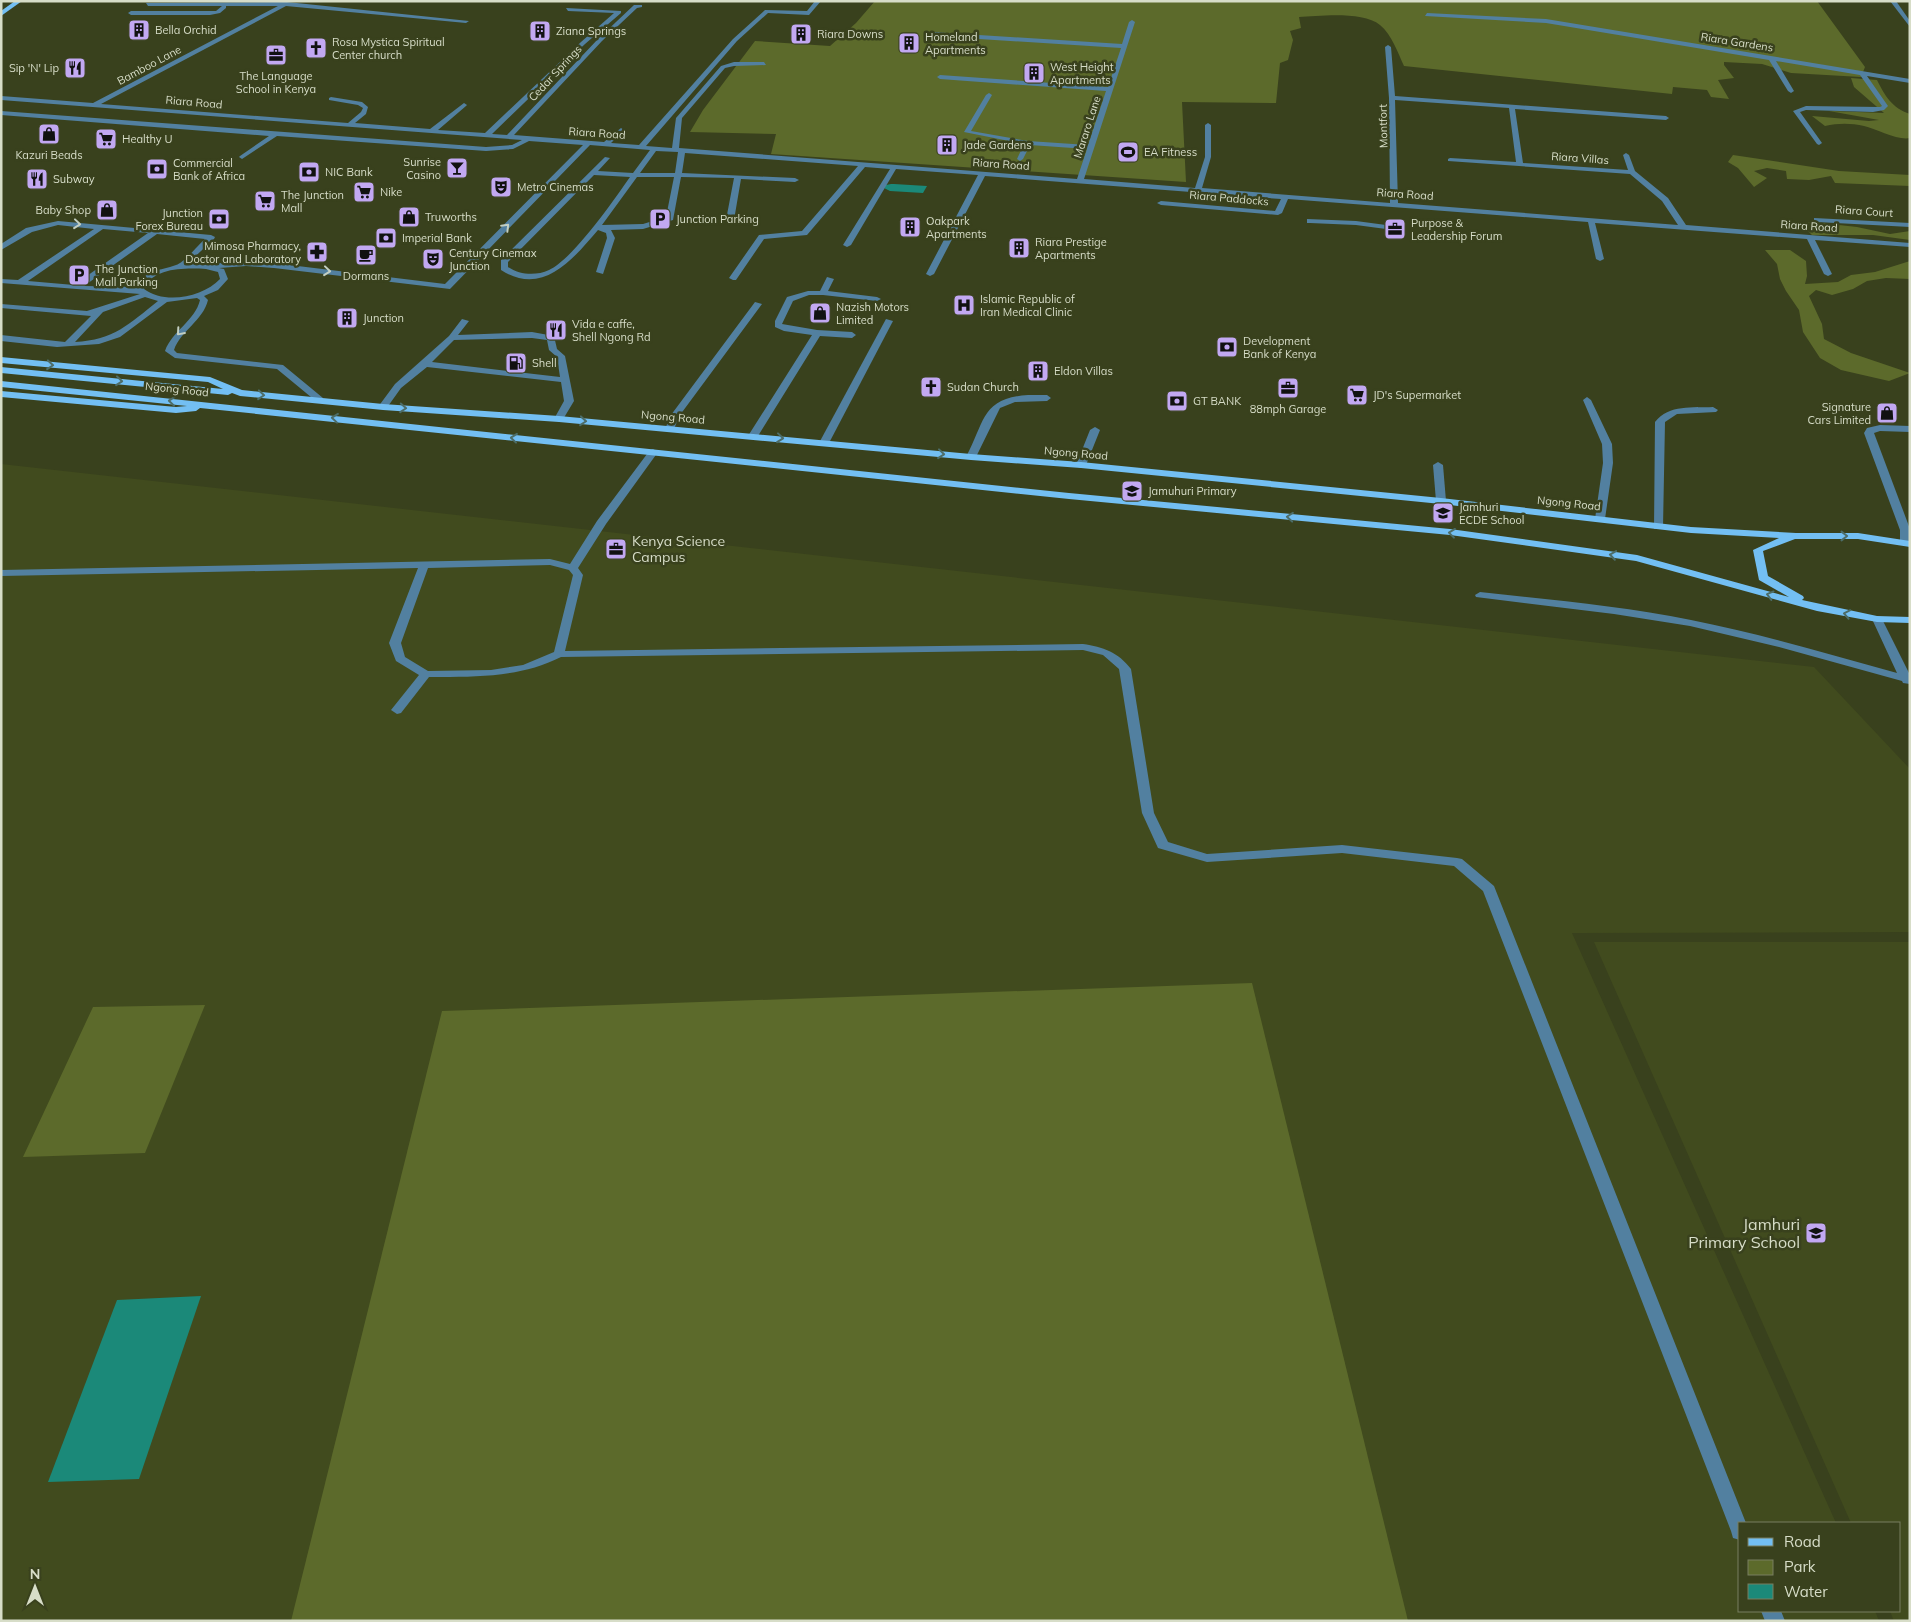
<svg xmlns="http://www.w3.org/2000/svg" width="1911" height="1622" viewBox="0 0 1911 1622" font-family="Mulish,sans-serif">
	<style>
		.built { fill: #414b1e }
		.green { fill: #5c6a2b }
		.water { fill: #1b8979 }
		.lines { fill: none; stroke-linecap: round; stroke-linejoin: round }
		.minor { fill: #5280a0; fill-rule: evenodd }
		.major { fill: #73bff3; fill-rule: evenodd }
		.oneway { stroke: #c3cfc2 }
		.oneway2 { stroke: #4d6d68 }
		.labels { text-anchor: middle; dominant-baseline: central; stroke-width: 5; stroke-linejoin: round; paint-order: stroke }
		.far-poi-label { font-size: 11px; fill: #d7ddc8; stroke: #39411d; text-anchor: start }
		.far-street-label { font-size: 11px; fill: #d7ddc8; stroke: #39411d }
		.poi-label { font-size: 14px; fill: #d7ddc8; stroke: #39411d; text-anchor: start }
		.near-poi-label { font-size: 16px; fill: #d7ddc8; stroke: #39411d; text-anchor: end }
	</style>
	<rect width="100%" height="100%" fill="#39411d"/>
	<g class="built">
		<path d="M 1,464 L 1814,667 L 1910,769 L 1910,932 L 1572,933 L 1836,1523 L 1740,1523 L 1740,1611 L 1875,1611 L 1879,1621 L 1,1621 Z"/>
		<path d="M 1594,942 L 1910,942 L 1910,1621 L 1894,1621 L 1890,1611 L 1900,1611 L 1900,1523 L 1851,1523 Z"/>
	</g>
	<g class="green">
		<path d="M 875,1 L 1817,1 L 1865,67 L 1861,77 L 1791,73 L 1762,64 L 1724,62 L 1724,65 L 1734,78 L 1718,80 L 1729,99 L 1711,97 L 1707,90 L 1673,87 L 1672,94 L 1404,66 C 1398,53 1392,35 1380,25 C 1363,11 1320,16 1299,17 L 1301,28 L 1290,31 L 1293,40 L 1288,60 L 1280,63 L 1276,103 L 1182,102 L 1186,182 L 771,154 L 776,134 L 690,132 L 703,110 L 755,41 L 830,46 L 856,23 Z"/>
		<path d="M 1851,78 L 1877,80 C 1885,96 1892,108 1910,114 L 1910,138 C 1899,141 1876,129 1864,126 C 1851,123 1838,123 1825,126 L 1812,116 L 1869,121 L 1879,120 L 1829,111 L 1884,113 L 1854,87 Z"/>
		<path d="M 1733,155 L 1839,171 L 1910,175 L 1910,186 L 1835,183 L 1831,176 L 1809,180 L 1787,179 L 1786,171 L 1767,168 L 1754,171 L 1767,178 L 1754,187 L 1738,168 L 1728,162 Z"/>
		<path d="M 1812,222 L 1857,227 L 1890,234 L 1910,231 L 1910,240 L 1873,235 L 1812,235 L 1800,223 Z"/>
		<path d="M 1765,250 L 1790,250 L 1806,261 L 1807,276 L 1805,284 L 1838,282 L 1851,275 L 1875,272 L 1910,261 L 1910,279 L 1886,278 L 1867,281 L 1853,289 L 1832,295 L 1816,290 L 1809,296 L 1822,324 L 1824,339 L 1851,353 L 1910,373 L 1889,381 L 1841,370 L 1820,358 L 1803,332 L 1799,310 L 1786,291 L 1780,279 L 1777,264 Z"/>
		<path d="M 1252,983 L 1408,1621 L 291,1621 L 442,1011 Z"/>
		<path d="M 205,1005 L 145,1153 L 23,1157 L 93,1007 Z"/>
	</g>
	<g class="water">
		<path d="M 891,184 L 894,184 L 927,186 L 923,193 L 890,191 L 884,188 L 886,185 Z"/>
		<path d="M 201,1296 L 139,1479 L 48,1482 L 117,1300 Z"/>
	</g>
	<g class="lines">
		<g class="minor">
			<path d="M 815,1 L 821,1 L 809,15 L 768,13 L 737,41 L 646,146 L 672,148 L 676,118 L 721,66 L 734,62 L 764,62 L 766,65 L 734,66 L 725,68 L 682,118 L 679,148 L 1077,179 L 1087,149 L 1030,145 L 1023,159 L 1020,161 L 1017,159 L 1024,144 L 964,132 L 986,95 L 989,93 L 992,95 L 971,131 L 1028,141 L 1088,145 L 1106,91 L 940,79 L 937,77 L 940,75 L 1108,87 L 1121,48 L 932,36 L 929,34 L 932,32 L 1122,44 L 1129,22 L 1132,20 L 1135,22 L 1084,179 L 1195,188 L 1205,157 L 1205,125 L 1208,123 L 1211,125 L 1211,157 L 1202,188 L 1390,203 L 1389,98 L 1385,47 L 1388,45 L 1391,47 L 1395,96 L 1666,116 L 1669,118 L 1666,120 L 1515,109 L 1523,163 L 1628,170 L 1623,155 L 1626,153 L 1629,155 L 1635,171 L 1668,198 L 1686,225 L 1910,243 L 1910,247 L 1815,240 L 1832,274 L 1828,276 L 1824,274 L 1807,239 L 1595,223 L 1604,259 L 1600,261 L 1596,259 L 1588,222 L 1288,199 L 1282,213 L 1278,215 L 1161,205 L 1157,203 L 1161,201 L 1275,211 L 1281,199 L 985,176 L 934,274 L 930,276 L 926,274 L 978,175 L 896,169 L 851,245 L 847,247 L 843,245 L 890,169 L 865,167 L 807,235 L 764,239 L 736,280 L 733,280 L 729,278 L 759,235 L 802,231 L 858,166 L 685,153 L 682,173 L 795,178 L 799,180 L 795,182 L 741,179 L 734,220 L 730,222 L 726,220 L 734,178 L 681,177 L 673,220 L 643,229 L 611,230 L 615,238 L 603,274 L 596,272 L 607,238 L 606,233 L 598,230 C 573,259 543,297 501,270 L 501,260 L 605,157 L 610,158 L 598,171 L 633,173 L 650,150 L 590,145 L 450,289 L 274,268 L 246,266 L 219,268 L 224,269 L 228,279 L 218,290 L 204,296 L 208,300 C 203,321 181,330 174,350 L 177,353 L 283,365 L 323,398 L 323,402 L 317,402 L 277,369 L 175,358 L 165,351 C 172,331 195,321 200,300 L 197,298 L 167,302 L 120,337 L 99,344 L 57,347 L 1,341 L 1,335 L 65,342 L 91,316 L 1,308 L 1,304 L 87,311 L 140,294 L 1,283 L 1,279 L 18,280 L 94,229 L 58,225 L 32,232 L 1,250 L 1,244 L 26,228 L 58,221 L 211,235 L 215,237 L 214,239 L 187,264 L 265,262 L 445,284 L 583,145 L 529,141 L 513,149 L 486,151 L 277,136 L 242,159 L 239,157 L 240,156 L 269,136 L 1,115 L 1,111 L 486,147 L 512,145 L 522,140 L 1,100 L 1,96 L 93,103 L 278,6 L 226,6 L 226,8 L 220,13 L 210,15 L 131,15 L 128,13 L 131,11 L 216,11 L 222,6 L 148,6 L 146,3 L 287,2 L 469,21 L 466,23 L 286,6 L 101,104 L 348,123 L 361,112 L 363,108 L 358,105 L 329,100 L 329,98 L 331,97 L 362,102 L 368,107 L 366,114 L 355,123 L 430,129 L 464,103 L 467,105 L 466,106 L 438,130 L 485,133 L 581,42 L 614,13 L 568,11 L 566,8 L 621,11 L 621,13 L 585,44 L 492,134 L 507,135 L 598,39 L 634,5 L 642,5 L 642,7 L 637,8 L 602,41 L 514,135 L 604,142 L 621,128 L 624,130 L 611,143 L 639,145 L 733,39 L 765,10 L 807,11 ZM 1395,100 L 1509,108 L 1516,162 L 1450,158 L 1448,159 L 1448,161 L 1630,174 L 1662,201 L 1678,225 L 1398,203 ZM 656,151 L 678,152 L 675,173 L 640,173 ZM 594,175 L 630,177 C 614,200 573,259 549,270 C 536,276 520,275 508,267 L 508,262 ZM 637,177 L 674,177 L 666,217 L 643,224 L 602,225 ZM 103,229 L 148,233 L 74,285 L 28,281 ZM 157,234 L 205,239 C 198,245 184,263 176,265 C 160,271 145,269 137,287 L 84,286 ZM 206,269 L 218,272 L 220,279 C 203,297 165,305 144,289 C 153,267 186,268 206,269 ZM 145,297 L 158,301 C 129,324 114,340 75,342 L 103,312 Z"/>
			<path d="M 1890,1 L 1896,1 L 1910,21 L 1910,27 Z"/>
			<path d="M 1427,13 L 1546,19 L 1910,79 L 1910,83 L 1867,76 L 1888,106 L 1884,110 L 1873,112 L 1806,110 L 1800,112 L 1822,143 L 1819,145 L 1817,144 L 1793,111 L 1806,106 L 1880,107 L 1882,106 L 1860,75 L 1776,61 L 1794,91 L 1791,93 L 1788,91 L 1769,60 L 1546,23 L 1425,16 Z"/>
			<path d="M 1814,218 L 1910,223 L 1910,227 L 1817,222 L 1814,222 Z"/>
			<path d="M 1307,219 L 1356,221 L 1386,225 L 1390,227 L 1386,229 L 1356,225 L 1310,223 L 1307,223 Z"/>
			<path d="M 827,277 L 834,279 L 828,291 L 877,297 L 881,299 L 877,301 L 823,295 L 809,295 L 793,301 L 782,324 L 817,330 L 852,332 L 856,335 L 852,338 L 820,336 L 758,436 L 756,438 L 750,438 L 748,436 L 812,335 L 784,331 L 775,327 L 775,321 L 787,297 L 808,291 L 820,291 Z"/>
			<path d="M 755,302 L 762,304 L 680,415 L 673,431 L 667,431 L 665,429 L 671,415 Z"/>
			<path d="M 462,319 L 469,321 L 458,335 L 532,332 L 554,336 L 557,349 L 565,356 L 574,401 L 562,421 L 559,422 L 554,419 L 564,401 L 561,382 L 427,367 L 401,388 L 386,409 L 380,409 L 378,407 L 395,384 L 449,336 ZM 532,338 L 547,340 L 549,350 L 557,357 L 560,377 L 432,362 L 454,340 Z"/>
			<path d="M 886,319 L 893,321 L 829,443 L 824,446 L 821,445 L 819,443 Z"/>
			<path d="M 1028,395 L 1047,395 L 1051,398 L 1047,401 L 1015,402 L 1000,408 L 976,457 L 974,459 L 968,459 L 966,457 C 985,422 981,398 1028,395 Z"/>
			<path d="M 1587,397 L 1591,400 L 1612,444 L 1613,463 L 1605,519 L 1600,522 L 1595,519 L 1603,463 L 1602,444 L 1583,400 Z"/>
			<path d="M 1713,407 L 1718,410 L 1716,412 L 1677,414 L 1665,422 L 1663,527 L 1662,529 L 1654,529 L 1655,422 C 1669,404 1693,408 1713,407 Z"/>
			<path d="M 1880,425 L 1910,426 L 1910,432 L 1880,431 L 1874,433 L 1910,529 L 1910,544 L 1905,546 L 1900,543 L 1900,530 L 1864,433 L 1867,428 Z"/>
			<path d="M 1095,427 L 1100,430 L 1086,465 L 1081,468 L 1078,467 L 1076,465 L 1090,430 Z"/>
			<path d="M 653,449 L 658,452 L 606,524 L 578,568 L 583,575 L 565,651 L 1083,644 C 1103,647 1118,652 1131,669 L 1154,813 L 1168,842 L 1207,854 L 1342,845 L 1457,858 L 1462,859 L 1494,886 L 1746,1523 L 1740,1523 L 1740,1540 L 1733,1538 L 1731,1531 L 1483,891 L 1454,866 L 1342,853 L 1207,862 L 1158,848 L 1142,813 L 1119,669 L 1103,655 L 1083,650 L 561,657 C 519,678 475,677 429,677 L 401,713 L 397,714 L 391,710 L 419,675 L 396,661 L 389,643 L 418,568 L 1,576 L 1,570 L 550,559 L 570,564 L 597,521 L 650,450 ZM 550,565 L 569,570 L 573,575 L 554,652 L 523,665 L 491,670 L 428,671 L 405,657 L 401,643 L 428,568 Z"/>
			<path d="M 1438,462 L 1443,465 L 1446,501 L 1441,504 L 1436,501 L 1433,465 Z"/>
			<path d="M 1480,592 C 1551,600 1622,606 1691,620 C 1761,634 1829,654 1897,673 L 1872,619 L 1877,616 L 1882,619 L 1910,675 L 1910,684 L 1903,683 L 1902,681 L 1779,647 L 1690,626 L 1614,614 L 1476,597 L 1475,595 Z"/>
			<path d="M 1761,1611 L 1781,1611 L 1785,1621 L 1765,1621 Z"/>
		</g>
		<g class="major">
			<path d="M 15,1 L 22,1 L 1,16 L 1,11 Z"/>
			<path d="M 1,357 L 210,377 L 242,390 L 383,404 L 559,416 L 971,454 L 1081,462 L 1441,498 L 1691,527 L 1796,533 L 1858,533 L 1910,541 L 1910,547 L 1858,539 L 1795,539 L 1763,551 L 1768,576 L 1803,596 L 1804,598 L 1802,600 L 1877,616 L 1910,617 L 1910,623 L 1877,622 L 1817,611 L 1636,561 L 1450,535 L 1069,499 L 200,408 L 196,411 L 176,413 L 1,397 L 1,391 L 176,407 L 187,406 L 1,387 L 1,381 L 1069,493 L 1450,529 L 1637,555 L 1789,597 L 1759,580 L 1753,550 L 1779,538 L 1691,533 L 1441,504 L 1081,468 L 971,460 L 559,422 L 383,410 L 240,396 L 232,393 L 228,395 L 1,373 L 1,367 L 223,389 L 208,382 L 1,363 Z"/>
		</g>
	</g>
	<defs><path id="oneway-chevron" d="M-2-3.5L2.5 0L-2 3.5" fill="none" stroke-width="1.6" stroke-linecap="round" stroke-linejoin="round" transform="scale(1.25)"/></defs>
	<g class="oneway">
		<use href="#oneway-chevron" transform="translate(77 224) rotate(6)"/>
		<use href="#oneway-chevron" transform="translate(506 227) rotate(-45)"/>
		<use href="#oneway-chevron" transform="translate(327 271) rotate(6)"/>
		<use href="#oneway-chevron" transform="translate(180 332) rotate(131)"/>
	</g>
	<g class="oneway2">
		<use href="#oneway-chevron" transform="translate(50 365) rotate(5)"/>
		<use href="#oneway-chevron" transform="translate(119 381) rotate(6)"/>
		<use href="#oneway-chevron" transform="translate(261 395) rotate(5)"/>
		<use href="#oneway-chevron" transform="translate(172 401) rotate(-174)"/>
		<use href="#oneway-chevron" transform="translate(403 408) rotate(4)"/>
		<use href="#oneway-chevron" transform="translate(335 418) rotate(-174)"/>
		<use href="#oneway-chevron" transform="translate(583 421) rotate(5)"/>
		<use href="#oneway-chevron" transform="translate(514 438) rotate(-174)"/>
		<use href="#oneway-chevron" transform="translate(780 438) rotate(6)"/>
		<use href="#oneway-chevron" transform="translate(941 454) rotate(6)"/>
		<use href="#oneway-chevron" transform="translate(1290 517) rotate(-175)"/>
		<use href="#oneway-chevron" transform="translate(1452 533) rotate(-173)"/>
		<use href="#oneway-chevron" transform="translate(1844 536)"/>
		<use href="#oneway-chevron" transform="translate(1613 555) rotate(-172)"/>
		<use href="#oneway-chevron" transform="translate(1770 595) rotate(-165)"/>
		<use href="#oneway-chevron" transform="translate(1847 614) rotate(-169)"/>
	</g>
	<defs>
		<g id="building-square" transform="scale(1.125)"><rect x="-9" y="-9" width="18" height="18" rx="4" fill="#c2a8f2" stroke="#39411d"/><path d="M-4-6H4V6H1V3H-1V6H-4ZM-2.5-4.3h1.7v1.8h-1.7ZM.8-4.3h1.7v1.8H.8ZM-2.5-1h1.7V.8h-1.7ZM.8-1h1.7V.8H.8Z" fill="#111"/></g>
		<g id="church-square" transform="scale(1.125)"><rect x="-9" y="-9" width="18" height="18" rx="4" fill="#c2a8f2" stroke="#39411d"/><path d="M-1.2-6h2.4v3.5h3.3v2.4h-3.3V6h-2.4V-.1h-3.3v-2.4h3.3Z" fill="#111"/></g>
		<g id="office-square" transform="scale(1.125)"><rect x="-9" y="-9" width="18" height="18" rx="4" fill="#c2a8f2" stroke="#39411d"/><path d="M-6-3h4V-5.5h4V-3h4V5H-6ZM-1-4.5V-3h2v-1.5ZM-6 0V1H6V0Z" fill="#111"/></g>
		<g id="restaurant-square" transform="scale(1.125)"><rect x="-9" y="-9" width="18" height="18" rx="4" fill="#c2a8f2" stroke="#39411d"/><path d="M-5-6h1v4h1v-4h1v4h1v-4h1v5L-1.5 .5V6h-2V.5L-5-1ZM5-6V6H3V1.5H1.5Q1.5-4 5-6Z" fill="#111"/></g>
		<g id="shop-square" transform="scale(1.125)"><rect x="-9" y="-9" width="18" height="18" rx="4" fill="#c2a8f2" stroke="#39411d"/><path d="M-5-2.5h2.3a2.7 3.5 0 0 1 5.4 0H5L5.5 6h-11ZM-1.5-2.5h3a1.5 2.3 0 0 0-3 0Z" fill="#111"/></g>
		<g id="supermarket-square" transform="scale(1.125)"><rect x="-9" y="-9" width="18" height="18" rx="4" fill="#c2a8f2" stroke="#39411d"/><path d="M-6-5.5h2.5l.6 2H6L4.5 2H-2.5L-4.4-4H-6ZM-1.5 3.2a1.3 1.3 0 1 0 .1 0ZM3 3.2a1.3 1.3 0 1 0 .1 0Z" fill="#111"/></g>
		<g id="stadium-square" transform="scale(1.125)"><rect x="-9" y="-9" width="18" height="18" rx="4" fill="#c2a8f2" stroke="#39411d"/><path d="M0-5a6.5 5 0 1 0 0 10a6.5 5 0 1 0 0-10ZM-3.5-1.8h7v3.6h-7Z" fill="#111"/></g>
		<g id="bar-square" transform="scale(1.125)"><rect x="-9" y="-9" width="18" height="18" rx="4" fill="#c2a8f2" stroke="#39411d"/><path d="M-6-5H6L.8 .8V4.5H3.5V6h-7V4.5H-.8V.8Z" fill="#111"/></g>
		<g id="bank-square" transform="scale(1.125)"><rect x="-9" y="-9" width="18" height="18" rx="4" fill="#c2a8f2" stroke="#39411d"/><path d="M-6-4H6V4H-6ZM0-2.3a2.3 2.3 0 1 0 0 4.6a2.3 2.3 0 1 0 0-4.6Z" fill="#111"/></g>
		<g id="theatre-square" transform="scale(1.125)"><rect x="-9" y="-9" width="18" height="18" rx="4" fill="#c2a8f2" stroke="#39411d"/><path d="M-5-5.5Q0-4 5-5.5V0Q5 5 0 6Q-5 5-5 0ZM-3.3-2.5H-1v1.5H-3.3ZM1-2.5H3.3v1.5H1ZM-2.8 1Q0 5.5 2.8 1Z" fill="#111"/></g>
		<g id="parking-square" transform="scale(1.125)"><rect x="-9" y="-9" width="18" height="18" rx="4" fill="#c2a8f2" stroke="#39411d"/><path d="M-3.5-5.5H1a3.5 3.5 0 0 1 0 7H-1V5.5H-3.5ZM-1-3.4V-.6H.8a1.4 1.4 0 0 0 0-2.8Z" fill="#111"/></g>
		<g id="pharmacy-square" transform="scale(1.125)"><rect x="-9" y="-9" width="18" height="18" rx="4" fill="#c2a8f2" stroke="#39411d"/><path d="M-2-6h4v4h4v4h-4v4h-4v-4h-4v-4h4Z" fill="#111"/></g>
		<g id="cafe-square" transform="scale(1.125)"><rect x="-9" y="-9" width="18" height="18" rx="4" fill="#c2a8f2" stroke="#39411d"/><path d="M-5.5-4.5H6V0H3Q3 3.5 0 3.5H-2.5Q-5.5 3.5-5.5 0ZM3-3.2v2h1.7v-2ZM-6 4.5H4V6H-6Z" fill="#111"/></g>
		<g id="hospital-square" transform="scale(1.125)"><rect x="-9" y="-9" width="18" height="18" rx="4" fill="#c2a8f2" stroke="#39411d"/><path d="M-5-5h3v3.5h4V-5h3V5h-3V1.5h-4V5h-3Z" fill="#111"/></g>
		<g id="fuel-square" transform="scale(1.125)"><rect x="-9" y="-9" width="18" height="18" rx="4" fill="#c2a8f2" stroke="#39411d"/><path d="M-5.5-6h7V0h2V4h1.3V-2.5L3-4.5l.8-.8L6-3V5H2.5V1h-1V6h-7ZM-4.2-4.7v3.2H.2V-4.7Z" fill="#111"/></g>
		<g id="school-square" transform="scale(1.125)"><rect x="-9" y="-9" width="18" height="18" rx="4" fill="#c2a8f2" stroke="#39411d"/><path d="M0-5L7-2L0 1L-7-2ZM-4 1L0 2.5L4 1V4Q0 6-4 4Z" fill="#111"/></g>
	</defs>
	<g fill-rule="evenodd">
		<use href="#building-square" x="139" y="30"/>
		<use href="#building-square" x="540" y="31"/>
		<use href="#building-square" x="801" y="34"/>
		<use href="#building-square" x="909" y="43"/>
		<use href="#church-square" x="316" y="48"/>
		<use href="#office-square" x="276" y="55"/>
		<use href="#restaurant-square" x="75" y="68"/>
		<use href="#building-square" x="1034" y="73"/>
		<use href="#shop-square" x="49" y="134"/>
		<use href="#supermarket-square" x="106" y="139"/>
		<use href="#building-square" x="947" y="145"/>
		<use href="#stadium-square" x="1128" y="152"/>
		<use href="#bar-square" x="457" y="168"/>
		<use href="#bank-square" x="157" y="169"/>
		<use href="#bank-square" x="309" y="172"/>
		<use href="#restaurant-square" x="37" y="179"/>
		<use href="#theatre-square" x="501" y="187"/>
		<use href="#supermarket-square" x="364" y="192"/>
		<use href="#supermarket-square" x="265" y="201"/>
		<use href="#shop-square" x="107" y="210"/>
		<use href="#shop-square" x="409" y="217"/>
		<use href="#bank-square" x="219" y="219"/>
		<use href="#parking-square" x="660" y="219"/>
		<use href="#building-square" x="910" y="227"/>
		<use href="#office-square" x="1395" y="229"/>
		<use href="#bank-square" x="386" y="238"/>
		<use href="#building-square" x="1019" y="248"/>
		<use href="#pharmacy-square" x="317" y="252"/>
		<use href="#cafe-square" x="366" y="255"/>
		<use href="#theatre-square" x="433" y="259"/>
		<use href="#parking-square" x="79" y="275"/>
		<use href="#hospital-square" x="964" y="305"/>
		<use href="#shop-square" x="820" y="313"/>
		<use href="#building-square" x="347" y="318"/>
		<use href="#restaurant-square" x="556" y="330"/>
		<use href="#bank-square" x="1227" y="347"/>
		<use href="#fuel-square" x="516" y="363"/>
		<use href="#building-square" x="1038" y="371"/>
		<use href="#church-square" x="931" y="387"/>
		<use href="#office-square" x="1288" y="388"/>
		<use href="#supermarket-square" x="1357" y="395"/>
		<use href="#bank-square" x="1177" y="401"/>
		<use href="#shop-square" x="1887" y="413"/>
		<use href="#school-square" x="1132" y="491"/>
		<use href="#school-square" x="1443" y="513"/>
		<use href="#office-square" x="616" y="549"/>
		<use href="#school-square" x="1816" y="1233"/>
	</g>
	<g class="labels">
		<g class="far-poi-label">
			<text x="155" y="30">Bella Orchid</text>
			<text x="556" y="31">Ziana Springs</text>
			<text x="817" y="34">Riara Downs</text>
			<text x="925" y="37">Homeland<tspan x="925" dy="13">Apartments</tspan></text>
			<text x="332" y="42">Rosa Mystica Spiritual<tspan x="332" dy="13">Center church</tspan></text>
			<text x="1050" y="67">West Height<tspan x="1050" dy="13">Apartments</tspan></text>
			<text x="59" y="68" text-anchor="end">Sip 'N' Lip</text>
			<text x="276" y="76" text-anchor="middle">The Language<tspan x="276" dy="13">School in Kenya</tspan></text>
			<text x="122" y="139">Healthy U</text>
			<text x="963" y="145">Jade Gardens</text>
			<text x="1144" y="152">EA Fitness</text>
			<text x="49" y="155" text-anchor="middle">Kazuri Beads</text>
			<text x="441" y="162" text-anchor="end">Sunrise<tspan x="441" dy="13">Casino</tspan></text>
			<text x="173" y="163">Commercial<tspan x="173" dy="13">Bank of Africa</tspan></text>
			<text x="325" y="172">NIC Bank</text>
			<text x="53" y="179">Subway</text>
			<text x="517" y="187">Metro Cinemas</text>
			<text x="380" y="192">Nike</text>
			<text x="281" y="195">The Junction<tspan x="281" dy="13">Mall</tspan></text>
			<text x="91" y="210" text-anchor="end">Baby Shop</text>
			<text x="203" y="213" text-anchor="end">Junction<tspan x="203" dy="13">Forex Bureau</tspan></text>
			<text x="425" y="217">Truworths</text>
			<text x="676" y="219">Junction Parking</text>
			<text x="926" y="221">Oakpark<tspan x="926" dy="13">Apartments</tspan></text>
			<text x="1411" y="223">Purpose &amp;<tspan x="1411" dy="13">Leadership Forum</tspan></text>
			<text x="402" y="238">Imperial Bank</text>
			<text x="1035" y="242">Riara Prestige<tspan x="1035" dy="13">Apartments</tspan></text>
			<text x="301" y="246" text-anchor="end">Mimosa Pharmacy,<tspan x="301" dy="13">Doctor and Laboratory</tspan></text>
			<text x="449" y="253">Century Cinemax<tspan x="449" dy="13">Junction</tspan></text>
			<text x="95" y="269">The Junction<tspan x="95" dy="13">Mall Parking</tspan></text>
			<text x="366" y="276" text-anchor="middle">Dormans</text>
			<text x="980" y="299">Islamic Republic of<tspan x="980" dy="13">Iran Medical Clinic</tspan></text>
			<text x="836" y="307">Nazish Motors<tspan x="836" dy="13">Limited</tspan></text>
			<text x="363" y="318">Junction</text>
			<text x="572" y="324">Vida e caffe,<tspan x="572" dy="13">Shell Ngong Rd</tspan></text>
			<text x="1243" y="341">Development<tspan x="1243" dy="13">Bank of Kenya</tspan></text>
			<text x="532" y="363">Shell</text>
			<text x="1054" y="371">Eldon Villas</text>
			<text x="947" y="387">Sudan Church</text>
			<text x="1373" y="395">JD's Supermarket</text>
			<text x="1193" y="401">GT BANK</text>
			<text x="1871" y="407" text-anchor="end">Signature<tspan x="1871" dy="13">Cars Limited</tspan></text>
			<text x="1288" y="409" text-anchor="middle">88mph Garage</text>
			<text x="1148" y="491">Jamuhuri Primary</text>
			<text x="1459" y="507">Jamhuri<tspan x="1459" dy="13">ECDE School</tspan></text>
		</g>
		<g class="far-street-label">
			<text transform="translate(1737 42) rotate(9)">Riara Gardens</text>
			<text transform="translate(149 65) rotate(-28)">Bamboo Lane</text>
			<text transform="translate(555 73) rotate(-47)">Cedar Springs</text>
			<text transform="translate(194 102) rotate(5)">Riara Road</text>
			<text transform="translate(1383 126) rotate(-91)">Montfort</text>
			<text transform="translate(1087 127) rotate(-72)">Mararo Lane</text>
			<text transform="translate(597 133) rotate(4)">Riara Road</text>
			<text transform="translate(1580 158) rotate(4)">Riara Villas</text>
			<text transform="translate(1001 164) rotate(4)">Riara Road</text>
			<text transform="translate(1405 194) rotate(4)">Riara Road</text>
			<text transform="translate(1229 198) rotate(5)">Riara Paddocks</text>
			<text transform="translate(1864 211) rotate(4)">Riara Court</text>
			<text transform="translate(1809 226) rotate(4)">Riara Road</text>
			<text transform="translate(177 389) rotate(6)">Ngong Road</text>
			<text transform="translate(673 417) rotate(5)">Ngong Road</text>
			<text transform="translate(1076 453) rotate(5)">Ngong Road</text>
			<text transform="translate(1569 503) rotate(6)">Ngong Road</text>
		</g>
		<g class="poi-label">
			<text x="632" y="541">Kenya Science<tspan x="632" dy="16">Campus</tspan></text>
		</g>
		<g class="near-poi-label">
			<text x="1800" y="1224">Jamhuri<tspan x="1800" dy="18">Primary School</tspan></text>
		</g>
	</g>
	<rect width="1911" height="1622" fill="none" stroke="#d7ddc8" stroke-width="5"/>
	<rect x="1738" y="1522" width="162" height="90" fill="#39411d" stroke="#787f61"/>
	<rect x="1748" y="1538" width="25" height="8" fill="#73bff3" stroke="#787f61"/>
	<text x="1784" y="1547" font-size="15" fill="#d7ddc8">Road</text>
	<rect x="1748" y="1560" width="25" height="15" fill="#5c6a2b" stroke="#787f61"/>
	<text x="1784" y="1572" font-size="15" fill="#d7ddc8">Park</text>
	<rect x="1748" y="1584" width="25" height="15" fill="#1b8979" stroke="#787f61"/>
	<text x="1784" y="1597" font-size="15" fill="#d7ddc8">Water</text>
	<g transform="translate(35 1587)" stroke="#39411d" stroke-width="4" paint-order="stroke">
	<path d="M0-4L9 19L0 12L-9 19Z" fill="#d7ddc8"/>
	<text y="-8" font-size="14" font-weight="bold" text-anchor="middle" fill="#d7ddc8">N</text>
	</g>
</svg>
